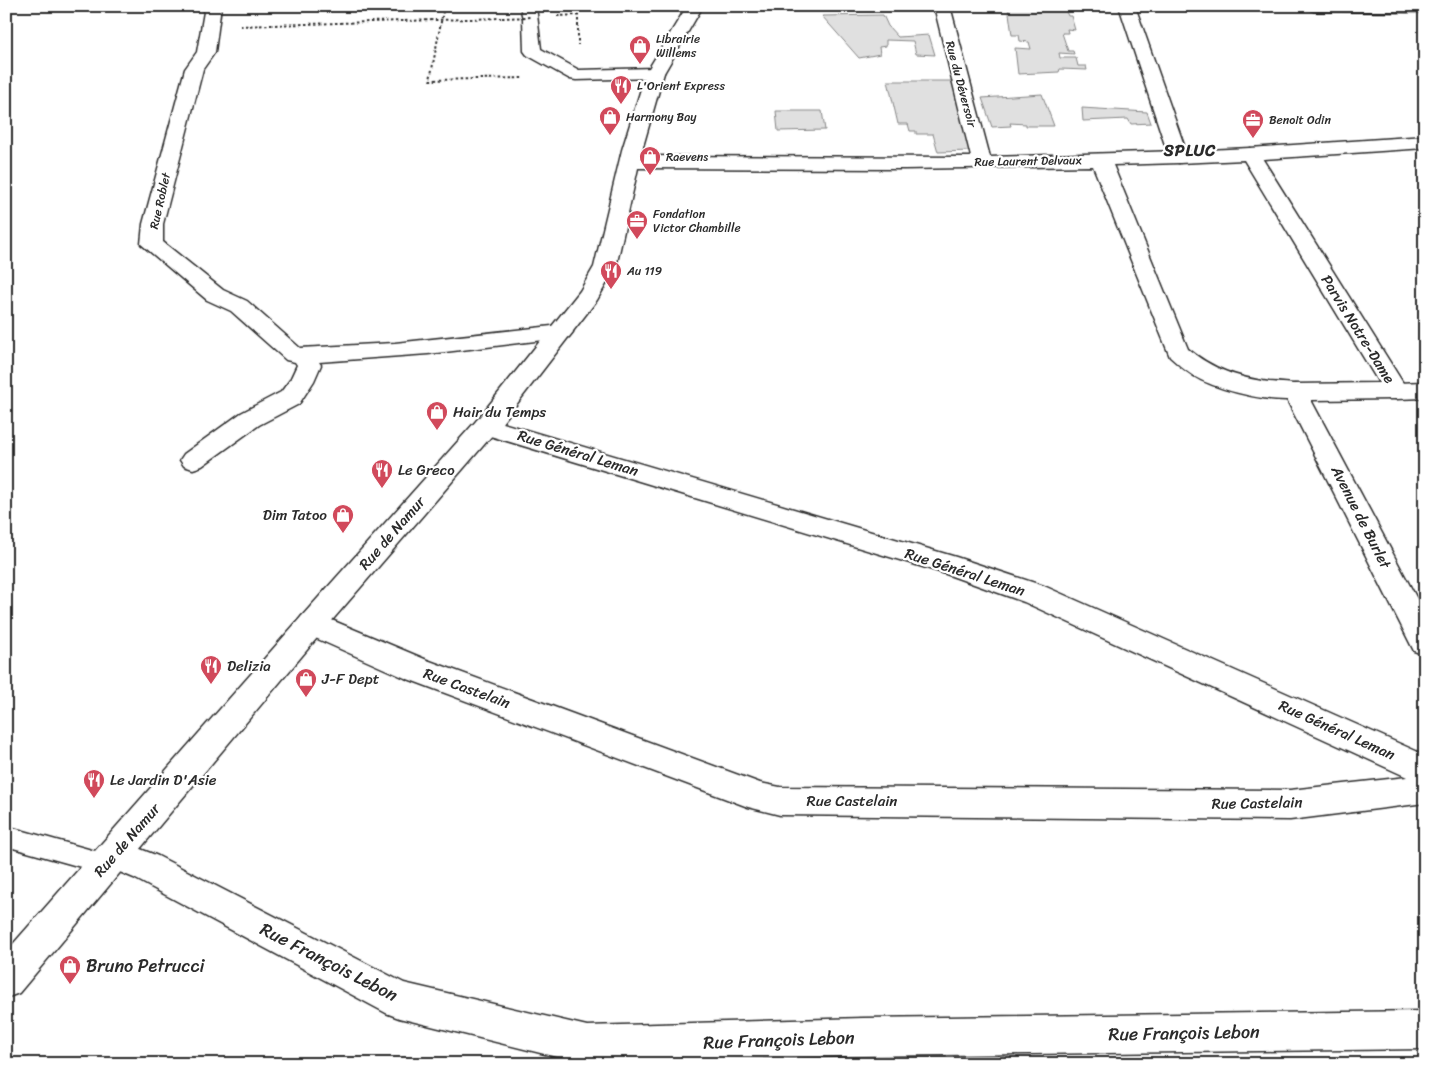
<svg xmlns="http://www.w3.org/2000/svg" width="1431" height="1070" viewBox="0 0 1431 1070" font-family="Sriracha,sans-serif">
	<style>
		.green { fill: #e0e0e0; stroke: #868686 }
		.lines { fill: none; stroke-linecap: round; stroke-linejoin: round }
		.lane-casing { stroke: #2b2b2b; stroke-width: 3 }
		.street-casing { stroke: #2b2b2b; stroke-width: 3 }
		.secondary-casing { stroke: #2b2b2b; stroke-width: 3 }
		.path { stroke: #2b2b2b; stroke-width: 2; stroke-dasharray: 2.5 2.5; stroke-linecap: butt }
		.lane { fill: #fff; fill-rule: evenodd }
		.street { fill: #fff; fill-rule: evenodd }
		.secondary { fill: #fff; fill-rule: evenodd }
		.path-bridge { stroke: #2b2b2b; stroke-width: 2; stroke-dasharray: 2.5 2.5; stroke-linecap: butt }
		.labels { text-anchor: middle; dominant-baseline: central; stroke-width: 4.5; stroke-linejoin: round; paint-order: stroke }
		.far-poi-label { font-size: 12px; fill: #2b2b2b; stroke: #fff; text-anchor: start }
		.far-street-label { font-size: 12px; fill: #2b2b2b; stroke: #fff }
		.street-label { font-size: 15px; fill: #2b2b2b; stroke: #fff }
		.poi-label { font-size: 15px; fill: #2b2b2b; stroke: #fff; text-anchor: start }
		.far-district-label { font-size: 16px; font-weight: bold; letter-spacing: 1px; fill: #2b2b2b; stroke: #fff }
		.near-street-label { font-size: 18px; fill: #2b2b2b; stroke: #fff }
		.near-poi-label { font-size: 18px; fill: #2b2b2b; stroke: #fff; text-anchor: start }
	</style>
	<rect width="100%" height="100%" fill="#fff"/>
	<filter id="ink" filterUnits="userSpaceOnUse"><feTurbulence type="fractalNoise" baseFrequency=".02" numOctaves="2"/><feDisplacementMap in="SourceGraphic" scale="10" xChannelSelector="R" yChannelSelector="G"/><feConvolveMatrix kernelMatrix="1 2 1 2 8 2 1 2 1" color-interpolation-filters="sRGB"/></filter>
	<g filter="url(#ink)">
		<g class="green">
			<path d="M 1008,6 L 1070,6 L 1064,7 L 1068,16 L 1071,16 L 1075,30 L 1067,29 L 1068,33 L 1062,33 L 1068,51 L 1073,51 L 1074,54 L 1059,53 L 1060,58 L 1076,58 L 1078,66 L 1086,66 L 1087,70 L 1060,69 L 1059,72 L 1018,74 L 1015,48 L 1031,49 L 1029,42 L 1020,41 L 1019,35 L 1012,35 Z"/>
			<path d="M 883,15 L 888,26 L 898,37 L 929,35 L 935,55 L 916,54 L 913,41 L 886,40 L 886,46 L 879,47 L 880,54 L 859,58 L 822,16 Z"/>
			<path d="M 888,81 L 952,81 L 971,151 L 938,152 L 933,134 L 916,134 L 916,131 L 910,131 L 908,124 L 898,124 Z"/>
			<path d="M 1042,94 L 1054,126 L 1026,126 L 1026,124 L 1010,123 L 1011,126 L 992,127 L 982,98 Z"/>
			<path d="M 1082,108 L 1147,112 L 1151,123 L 1131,124 L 1128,119 L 1083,121 Z"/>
			<path d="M 776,111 L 822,111 L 825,130 L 778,131 Z"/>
		</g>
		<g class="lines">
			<g class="lane-casing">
				<path id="lane" d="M 6,826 L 106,854 L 114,857 L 117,864 L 114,871 L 106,874 L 6,846 Z"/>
			</g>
			<g class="street-casing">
				<g id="street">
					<path d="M 205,6 L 221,6 L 215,52 L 203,69 L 163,224 L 163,242 L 223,290 L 247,301 L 300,348 L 395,343 L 561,325 L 569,327 L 573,332 L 569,337 L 428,354 L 319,362 L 321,365 L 314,381 L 299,404 L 259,425 L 202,466 L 193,469 L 184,466 L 180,460 L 184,454 L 241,413 L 281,392 L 290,380 L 297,365 L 295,362 L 286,360 L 231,311 L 207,300 L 141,244 L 143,224 L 185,69 L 197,52 Z"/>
					<path d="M 520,6 L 536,6 L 541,49 L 579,70 L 655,68 L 661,69 L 664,73 L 661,77 L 655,78 L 576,80 L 570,79 L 527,55 L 524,51 L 523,19 Z"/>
					<path d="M 934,6 L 950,6 L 990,157 L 1179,151 L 1186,153 L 1189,157 L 1186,161 L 1179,163 L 1113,165 L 1188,349 C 1212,369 1238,378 1269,382 C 1281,383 1292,383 1304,386 L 1307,392 L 1304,398 C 1277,405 1226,392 1201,380 C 1189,374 1180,366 1170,357 L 1093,166 L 904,169 L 630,168 L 623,166 L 620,162 L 623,158 L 630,156 L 971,157 Z"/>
					<path d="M 1306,6 L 1425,6 L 1425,12 L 1314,11 L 1308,9 Z"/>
					<path d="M 1425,136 L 1425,148 L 1250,160 L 1243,158 L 1240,154 L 1243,150 L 1250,148 Z"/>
					<path d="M 1425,382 L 1425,398 L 1396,399 L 1387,397 L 1384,391 L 1387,385 L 1396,383 Z"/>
					<path d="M 486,418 L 956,557 L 1044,586 L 1425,755 L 1425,803 L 1290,820 L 780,815 L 748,807 L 405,678 L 302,632 L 297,624 L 302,616 L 312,613 L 322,616 L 427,660 L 760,783 L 780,787 L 1290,790 L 1407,777 L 1024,602 L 946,574 L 477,432 L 473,426 L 477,420 Z"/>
					<path d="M 115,839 L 158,856 L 404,983 L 587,1026 L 863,1018 L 1425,1011 L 1425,1049 L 863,1056 L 585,1064 L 399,1018 L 386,1013 L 134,878 L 103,865 L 98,854 L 103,843 Z"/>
				</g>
			</g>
			<g class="secondary-casing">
				<g id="secondary">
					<path d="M 687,6 L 703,6 L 664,73 L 642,150 L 616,267 L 597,300 L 495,432 L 322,632 L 19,993 L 6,998 L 6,952 L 302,616 L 477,420 L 580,291 L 594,267 L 622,150 L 646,73 Z"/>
					<path d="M 1119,6 L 1135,6 L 1186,151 L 1250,148 L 1257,150 L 1408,391 L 1405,397 L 1396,399 L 1311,400 L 1425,614 L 1425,655 L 1414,651 L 1283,392 L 1286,386 L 1295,384 L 1379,383 L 1244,160 L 1179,163 L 1172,161 L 1169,157 Z"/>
				</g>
			</g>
			<g class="path">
				<path d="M 444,6 L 430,80 L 524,78"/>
				<path d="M 557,16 L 578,15 L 578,45"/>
				<path d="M 240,26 L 501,18"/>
			</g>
			<use href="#lane" class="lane"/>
			<use href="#street" class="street"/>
			<use href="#secondary" class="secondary"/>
			<path class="path-bridge" d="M 502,18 L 531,17"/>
		</g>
	</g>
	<defs>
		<g id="shop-pin" transform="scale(1.125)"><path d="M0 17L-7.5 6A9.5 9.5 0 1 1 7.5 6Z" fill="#d1495b" stroke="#fff"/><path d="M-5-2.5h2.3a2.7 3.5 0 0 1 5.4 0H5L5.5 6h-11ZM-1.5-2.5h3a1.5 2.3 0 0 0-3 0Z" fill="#fff"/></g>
		<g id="restaurant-pin" transform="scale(1.125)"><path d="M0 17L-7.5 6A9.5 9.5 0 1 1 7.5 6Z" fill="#d1495b" stroke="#fff"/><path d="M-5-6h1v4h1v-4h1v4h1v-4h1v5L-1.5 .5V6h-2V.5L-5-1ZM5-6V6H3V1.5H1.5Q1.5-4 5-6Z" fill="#fff"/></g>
		<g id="office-pin" transform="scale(1.125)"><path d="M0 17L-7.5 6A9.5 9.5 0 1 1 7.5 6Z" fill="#d1495b" stroke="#fff"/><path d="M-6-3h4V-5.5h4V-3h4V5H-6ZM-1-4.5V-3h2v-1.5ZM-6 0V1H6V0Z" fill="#fff"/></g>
	</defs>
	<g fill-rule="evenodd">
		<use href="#shop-pin" x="640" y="46"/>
		<use href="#restaurant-pin" x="621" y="86"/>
		<use href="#shop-pin" x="610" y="117"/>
		<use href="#office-pin" x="1253" y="120"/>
		<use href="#shop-pin" x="650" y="157"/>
		<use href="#office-pin" x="637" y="221"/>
		<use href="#restaurant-pin" x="611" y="271"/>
		<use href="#shop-pin" x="437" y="412"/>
		<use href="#restaurant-pin" x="382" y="470"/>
		<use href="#shop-pin" x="343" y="515"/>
		<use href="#restaurant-pin" x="211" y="666"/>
		<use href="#shop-pin" x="306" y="679"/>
		<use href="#restaurant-pin" x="94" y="780"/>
		<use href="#shop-pin" x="70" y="966"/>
	</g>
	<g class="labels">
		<g class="far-poi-label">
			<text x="656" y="39">Librairie<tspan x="656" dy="14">Willems</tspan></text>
			<text x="637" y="86">L'Orient Express</text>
			<text x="626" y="117">Harmony Bay</text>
			<text x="1269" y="120">Benoit Odin</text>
			<text x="666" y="157">Raevens</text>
			<text x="653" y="214">Fondation<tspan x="653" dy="14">Victor Chambille</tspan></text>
			<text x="627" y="271">Au 119</text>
		</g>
		<g class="far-street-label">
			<text transform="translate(961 84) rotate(75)">Rue du Déversoir</text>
			<text transform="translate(1028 161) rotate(-1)">Rue Laurent Delvaux</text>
			<text transform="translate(160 201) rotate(-77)">Rue Roblet</text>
		</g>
		<g class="street-label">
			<text transform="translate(1358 329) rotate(58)">Parvis Notre-Dame</text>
			<text transform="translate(578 453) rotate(17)">Rue Général Leman</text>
			<text transform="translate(1361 517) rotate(63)">Avenue de Burlet</text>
			<text transform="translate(392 533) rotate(-49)">Rue de Namur</text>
			<text transform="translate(965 572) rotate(18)">Rue Général Leman</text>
			<text transform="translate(467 688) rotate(20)">Rue Castelain</text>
			<text transform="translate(1337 730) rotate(24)">Rue Général Leman</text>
			<text x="852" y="801">Rue Castelain</text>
			<text transform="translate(1257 803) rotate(-1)">Rue Castelain</text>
			<text transform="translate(127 840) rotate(-49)">Rue de Namur</text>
		</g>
		<g class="poi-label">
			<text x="453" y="412">Hair du Temps</text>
			<text x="398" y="470">Le Greco</text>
			<text x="327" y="515" text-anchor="end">Dim Tatoo</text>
			<text x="227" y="666">Delizia</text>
			<text x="322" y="679">J-F Dept</text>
			<text x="110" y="780">Le Jardin D'Asie</text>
		</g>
		<g class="far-district-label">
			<text x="1190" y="150">SPLUC</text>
		</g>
		<g class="near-street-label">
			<text transform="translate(329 962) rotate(27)">Rue François Lebon</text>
			<text transform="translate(1184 1033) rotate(-1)">Rue François Lebon</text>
			<text transform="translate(779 1040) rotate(-2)">Rue François Lebon</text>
		</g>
		<g class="near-poi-label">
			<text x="86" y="966">Bruno Petrucci</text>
		</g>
	</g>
	<rect width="1431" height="1070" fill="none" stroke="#fff" stroke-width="25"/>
	<rect x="12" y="12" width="1406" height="1045" fill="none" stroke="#2b2b2b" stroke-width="2" filter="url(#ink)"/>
</svg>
